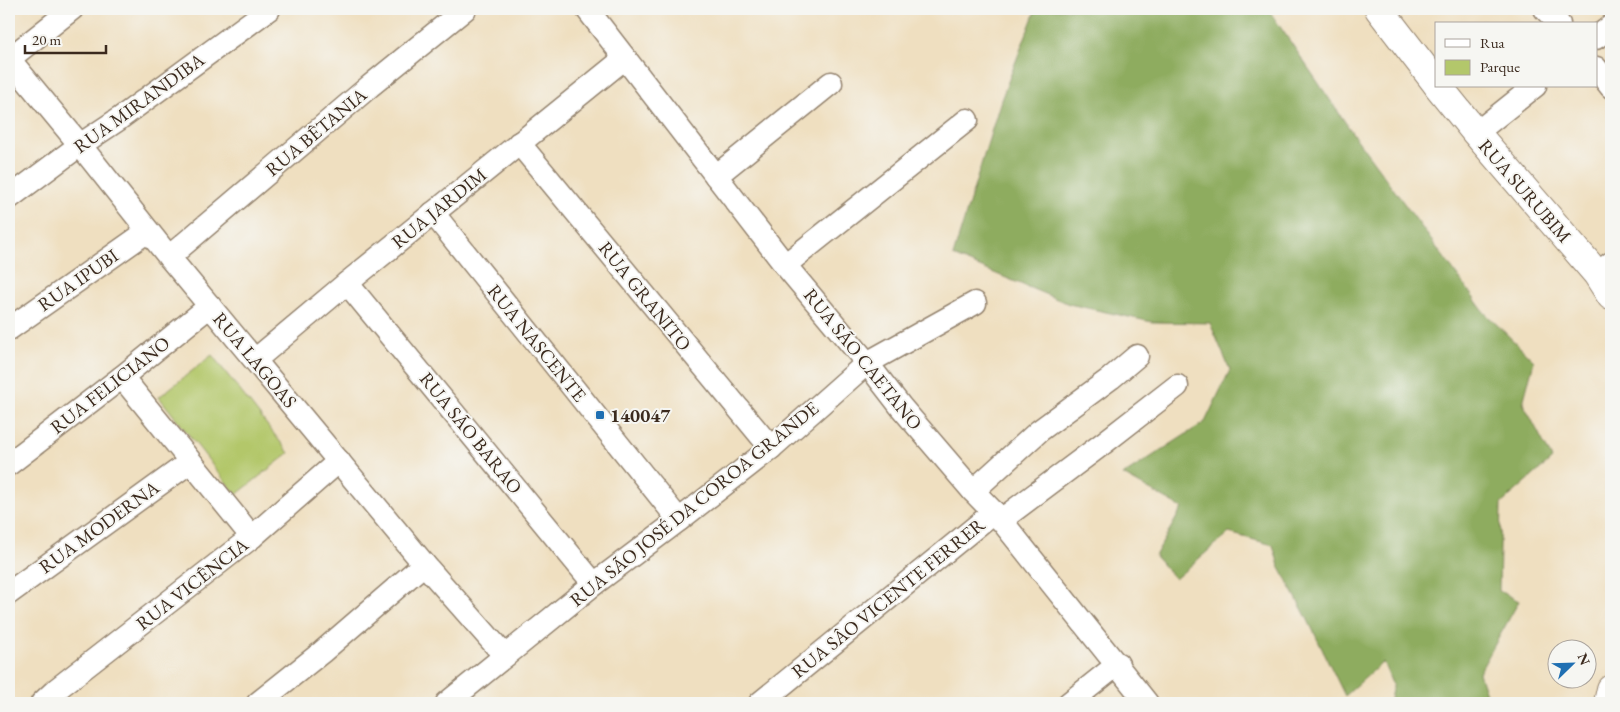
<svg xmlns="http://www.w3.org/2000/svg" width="1620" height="712" viewBox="0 0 1620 712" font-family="'EB Garamond',serif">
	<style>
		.green { fill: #b3c76b; stroke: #777844 }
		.forest { fill: #8eac5f; stroke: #646b3e }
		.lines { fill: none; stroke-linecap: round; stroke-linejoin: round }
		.minor-casing { stroke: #95846f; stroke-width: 25 }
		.tertiary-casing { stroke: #95846f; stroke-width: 30 }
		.minor { stroke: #fff; stroke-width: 22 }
		.tertiary { stroke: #fff; stroke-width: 28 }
		.poi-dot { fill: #1f6fb2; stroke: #f6f6f2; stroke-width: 2 }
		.labels { text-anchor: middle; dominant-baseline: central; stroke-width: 4; stroke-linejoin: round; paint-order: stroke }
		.street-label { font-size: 19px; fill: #3b2a1e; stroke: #f6f6f2 }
		.poi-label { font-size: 19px; font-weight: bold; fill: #3b2a1e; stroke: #f6f6f2; text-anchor: start }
	</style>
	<rect width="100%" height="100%" fill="#f6f6f2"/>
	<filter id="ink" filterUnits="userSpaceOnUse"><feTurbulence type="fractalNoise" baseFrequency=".02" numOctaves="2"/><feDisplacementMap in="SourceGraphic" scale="10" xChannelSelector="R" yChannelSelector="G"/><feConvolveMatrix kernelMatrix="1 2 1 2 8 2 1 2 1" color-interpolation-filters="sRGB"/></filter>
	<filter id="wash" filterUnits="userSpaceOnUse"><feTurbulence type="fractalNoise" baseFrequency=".0096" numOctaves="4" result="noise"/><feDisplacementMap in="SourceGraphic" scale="20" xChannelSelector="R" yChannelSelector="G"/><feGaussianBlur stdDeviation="1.12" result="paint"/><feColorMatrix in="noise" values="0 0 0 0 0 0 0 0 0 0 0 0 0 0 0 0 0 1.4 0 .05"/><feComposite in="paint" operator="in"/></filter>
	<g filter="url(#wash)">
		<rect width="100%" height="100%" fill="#efdfc0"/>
		<path class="green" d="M 212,355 L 289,453 L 236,495 L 159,397 Z"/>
		<path class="forest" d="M 1036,9 L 1268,9 L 1356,138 L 1484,312 L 1534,361 L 1523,403 L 1552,459 L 1501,504 L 1499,591 L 1519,601 L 1479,673 L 1489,703 L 1389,703 L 1393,686 L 1383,662 L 1345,696 L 1306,616 L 1279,566 L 1273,545 L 1229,533 L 1175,579 L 1155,556 L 1182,508 L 1123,475 L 1205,422 L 1230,370 L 1210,323 L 1152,322 L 1069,304 L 953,256 L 1001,100 Z"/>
	</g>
	<g filter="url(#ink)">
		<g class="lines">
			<g class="minor-casing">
				<g id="minor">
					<path d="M 587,9 L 785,265 L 867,363 L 901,407 L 973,491 L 1001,520 L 1147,703"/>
					<path d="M 1545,9 L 1559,24"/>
					<path d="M 1596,38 L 1611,26"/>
					<path d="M 9,59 L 80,145 L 169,257 L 424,564 L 505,656"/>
					<path d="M 9,59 L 72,9"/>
					<path d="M 1596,68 L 1611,87"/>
					<path d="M 1476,133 L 1535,86"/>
					<path d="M 519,143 L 771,448"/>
					<path d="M 716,176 L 831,83"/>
					<path d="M 9,198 L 80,145 L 119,119 L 269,9"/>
					<path d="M 433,213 L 679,520"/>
					<path d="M 169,257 L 370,86 L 465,9"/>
					<path d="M 785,265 L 967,120"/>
					<path d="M 1597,274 L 1611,263"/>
					<path d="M 347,283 L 594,584"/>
					<path d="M 9,329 L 148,231"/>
					<path d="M 255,360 L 347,283 L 625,58"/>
					<path d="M 122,377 L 252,537"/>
					<path d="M 9,464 L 122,377 L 210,306"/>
					<path d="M 973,491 L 1039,431 L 1111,378 L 1137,356"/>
					<path d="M 1001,520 L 1105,442 L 1177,386"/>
					<path d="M 9,593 L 190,462"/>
					<path d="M 42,703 L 57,689 L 252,537 L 339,461"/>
					<path d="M 258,703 L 322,652 L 424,564"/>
					<path d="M 447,703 L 594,584 L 679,520 L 771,448 L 867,363 L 975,303"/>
					<path d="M 760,703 L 994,512"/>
					<path d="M 1069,703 L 1118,664"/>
				</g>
			</g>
			<g class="tertiary-casing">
				<g id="tertiary">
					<path d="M 1379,9 L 1436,83"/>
					<path d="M 1438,86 L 1476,133 L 1597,274 L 1611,296"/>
					<path d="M 1608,703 L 1611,689"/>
				</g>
			</g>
			<use href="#minor" class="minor"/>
			<use href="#tertiary" class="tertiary"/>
		</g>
	</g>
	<rect class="poi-dot" x="595" y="410" width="10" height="10" rx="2.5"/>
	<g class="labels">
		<g class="street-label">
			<text transform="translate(139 103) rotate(-36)">RUA MIRANDIBA</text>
			<text transform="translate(316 132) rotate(-40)">RUA BÊTANIA</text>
			<text transform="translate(1525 191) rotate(49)">RUA SURUBIM</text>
			<text transform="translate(439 208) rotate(-39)">RUA JARDIM</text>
			<text transform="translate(78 280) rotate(-35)">RUA IPUBI</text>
			<text transform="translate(645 296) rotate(51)">RUA GRANITO</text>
			<text transform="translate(537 343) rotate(51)">RUA NASCENTE</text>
			<text transform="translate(863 359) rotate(51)">RUA SÃO CAETANO</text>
			<text transform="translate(255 360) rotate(50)">RUA LAGOAS</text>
			<text transform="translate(110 385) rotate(-38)">RUA FELICIANO</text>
			<text transform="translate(471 433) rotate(51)">RUA SÃO BARAO</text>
			<text transform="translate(694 504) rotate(-39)">RUA SÃO JOSÉ DA COROA GRANDE</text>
			<text transform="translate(99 527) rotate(-36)">RUA MODERNA</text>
			<text transform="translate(192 584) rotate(-38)">RUA VICÊNCIA</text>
			<text transform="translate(888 598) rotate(-39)">RUA SÂO VICENTE FERRER</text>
		</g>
		<g class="poi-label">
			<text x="610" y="415">140047</text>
		</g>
	</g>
	<rect width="1620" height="712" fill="none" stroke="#f6f6f2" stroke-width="30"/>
	<rect x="1435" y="22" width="162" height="65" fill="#f6f6f2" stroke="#aba49d"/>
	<rect x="1445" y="39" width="25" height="8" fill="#ffffff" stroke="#aba49d"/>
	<text x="1480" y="48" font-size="15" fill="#3b2a1e">Rua</text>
	<rect x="1445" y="60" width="25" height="15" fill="#b3c76b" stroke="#aba49d"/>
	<text x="1480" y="72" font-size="15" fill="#3b2a1e">Parque</text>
	<g transform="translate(1572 664) rotate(67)"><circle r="24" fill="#f6f6f2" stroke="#aba49d"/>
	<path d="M0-4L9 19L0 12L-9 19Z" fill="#1f6fb2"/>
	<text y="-8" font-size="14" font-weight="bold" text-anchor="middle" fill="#3b2a1e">N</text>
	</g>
	<path d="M25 45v8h81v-8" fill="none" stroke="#3b2a1e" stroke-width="2.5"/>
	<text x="32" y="45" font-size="15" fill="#3b2a1e" stroke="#f6f6f2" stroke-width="4" paint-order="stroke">20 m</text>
</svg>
